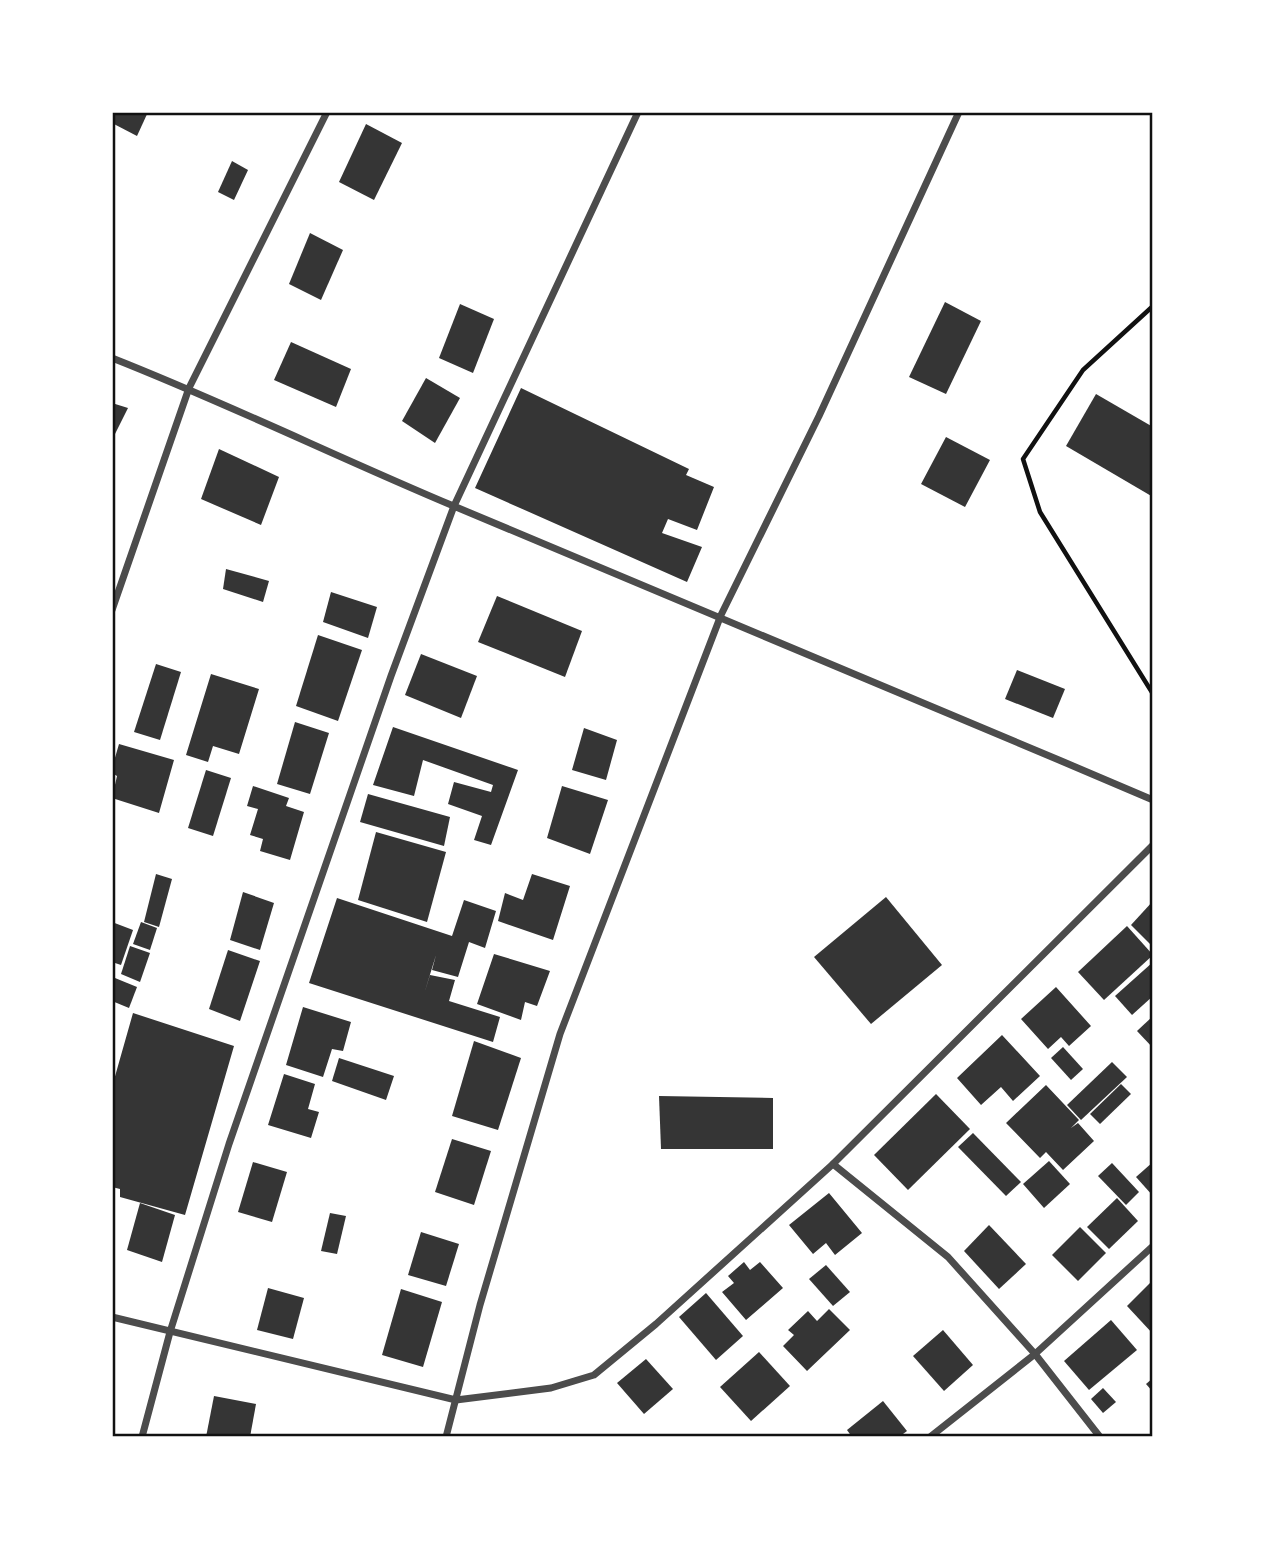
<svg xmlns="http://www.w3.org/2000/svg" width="1265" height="1549" viewBox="0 0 1265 1549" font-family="'Fira Sans Condensed',sans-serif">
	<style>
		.building { fill: #353535 }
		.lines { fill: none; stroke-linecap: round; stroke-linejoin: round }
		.path { stroke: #111; stroke-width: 4.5 }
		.minor { stroke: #4c4c4c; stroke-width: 7 }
		.neatline { fill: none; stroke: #111; stroke-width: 2.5 }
	</style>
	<rect width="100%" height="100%" fill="#fff"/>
	<g class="building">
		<path d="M 112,112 L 148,112 L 137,136 L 112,123 Z"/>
		<path d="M 366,124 L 402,143 L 374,200 L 339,182 Z"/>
		<path d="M 232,161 L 248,170 L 234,200 L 218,192 Z"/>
		<path d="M 310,233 L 343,250 L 321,300 L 289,284 Z"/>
		<path d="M 945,302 L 981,321 L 946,394 L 909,377 Z"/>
		<path d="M 460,304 L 494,319 L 473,373 L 439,358 Z"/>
		<path d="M 291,342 L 351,369 L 336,407 L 274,380 Z"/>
		<path d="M 426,378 L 460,398 L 435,443 L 402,421 Z"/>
		<path d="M 521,388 L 689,469 L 686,475 L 714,487 L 697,530 L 668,519 L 662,533 L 702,547 L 687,582 L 475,488 Z"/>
		<path d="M 1096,394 L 1153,427 L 1153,497 L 1066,446 Z"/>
		<path d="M 112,403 L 128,408 L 112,440 Z"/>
		<path d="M 946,437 L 990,460 L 965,507 L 921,484 Z"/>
		<path d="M 219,449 L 279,477 L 261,525 L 201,499 Z"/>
		<path d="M 226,569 L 269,581 L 263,602 L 223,589 Z"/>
		<path d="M 331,592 L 377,607 L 368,638 L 323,622 Z"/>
		<path d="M 497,596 L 582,631 L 565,677 L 478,642 Z"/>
		<path d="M 318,635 L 362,650 L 338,721 L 296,706 Z"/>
		<path d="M 421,654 L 477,676 L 461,718 L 405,695 Z"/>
		<path d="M 156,664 L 181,672 L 160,740 L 134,732 Z"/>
		<path d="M 1017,670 L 1065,689 L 1053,718 L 1005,699 Z"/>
		<path d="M 211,674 L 259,689 L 239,754 L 213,746 L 208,762 L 186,755 Z"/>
		<path d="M 295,722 L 329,733 L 310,794 L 277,784 Z"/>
		<path d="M 393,727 L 518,770 L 491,845 L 474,840 L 482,816 L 448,804 L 454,782 L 491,792 L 493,785 L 423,760 L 414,796 L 373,785 Z"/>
		<path d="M 584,728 L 617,740 L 606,780 L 572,770 Z"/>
		<path d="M 119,744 L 174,760 L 159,813 L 112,798 L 117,776 L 112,773 L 112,768 Z"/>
		<path d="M 206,770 L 231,778 L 213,836 L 188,828 Z"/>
		<path d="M 253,786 L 289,798 L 286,806 L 304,812 L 290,860 L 260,851 L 263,839 L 250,835 L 258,809 L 247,806 Z"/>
		<path d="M 562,786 L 608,800 L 590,854 L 547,838 Z"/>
		<path d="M 368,794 L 450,817 L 444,846 L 360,822 Z"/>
		<path d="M 376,832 L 446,852 L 427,922 L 358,900 Z"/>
		<path d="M 156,874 L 172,879 L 159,927 L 144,922 Z"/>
		<path d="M 532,874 L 570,886 L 553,940 L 498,921 L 505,893 L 523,900 Z"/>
		<path d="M 243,892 L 274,903 L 260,950 L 230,940 Z"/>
		<path d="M 886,897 L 942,965 L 871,1024 L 814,957 Z"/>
		<path d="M 337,898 L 452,936 L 464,900 L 496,911 L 485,948 L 469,942 L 458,977 L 432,970 L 436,955 L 424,994 L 430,975 L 455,980 L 449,1001 L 500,1017 L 493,1042 L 309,983 Z"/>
		<path d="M 1153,901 L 1153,943 L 1151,945 L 1131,925 Z"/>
		<path d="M 112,922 L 133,930 L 121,965 L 112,962 Z"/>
		<path d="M 141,922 L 157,928 L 150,950 L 133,944 Z"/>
		<path d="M 1127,926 L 1153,955 L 1104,1000 L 1078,972 Z"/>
		<path d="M 130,946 L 150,953 L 140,982 L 121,974 Z"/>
		<path d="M 228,950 L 260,961 L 240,1021 L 209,1009 Z"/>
		<path d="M 494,954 L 550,971 L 537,1006 L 525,1002 L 521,1020 L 477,1004 Z"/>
		<path d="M 1153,962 L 1153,996 L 1132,1015 L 1115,996 Z"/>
		<path d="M 115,978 L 137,987 L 129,1008 L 112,1001 Z"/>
		<path d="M 1056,987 L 1091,1026 L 1069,1046 L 1061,1037 L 1048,1049 L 1021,1019 Z"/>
		<path d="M 303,1007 L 351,1022 L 343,1051 L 332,1049 L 323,1077 L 286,1065 Z"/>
		<path d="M 133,1013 L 234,1046 L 185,1215 L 120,1197 L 120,1189 L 112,1187 L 112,1087 Z"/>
		<path d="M 1153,1016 L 1153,1048 L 1137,1031 Z"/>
		<path d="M 1002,1035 L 1040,1076 L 1013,1101 L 1001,1087 L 981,1105 L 957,1078 Z"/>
		<path d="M 474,1041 L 521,1058 L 498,1130 L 452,1116 Z"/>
		<path d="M 1063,1047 L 1083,1069 L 1071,1080 L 1051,1058 Z"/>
		<path d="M 339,1058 L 394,1076 L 386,1100 L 332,1081 Z"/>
		<path d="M 1112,1062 L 1127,1077 L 1081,1120 L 1067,1105 Z"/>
		<path d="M 284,1074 L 315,1084 L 308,1109 L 319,1112 L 311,1138 L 268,1125 Z"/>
		<path d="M 1121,1084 L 1131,1094 L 1100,1124 L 1090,1114 Z"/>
		<path d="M 1046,1085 L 1079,1120 L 1071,1128 L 1078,1123 L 1094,1141 L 1063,1170 L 1046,1152 L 1040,1158 L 1006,1123 Z"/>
		<path d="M 936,1094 L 970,1129 L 908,1190 L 874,1155 Z"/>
		<path d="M 659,1096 L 773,1098 L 773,1149 L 661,1149 Z"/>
		<path d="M 973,1133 L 1021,1182 L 1006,1196 L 958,1147 Z"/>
		<path d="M 452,1139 L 491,1151 L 474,1205 L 435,1192 Z"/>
		<path d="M 1049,1161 L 1070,1184 L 1044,1208 L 1023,1184 Z"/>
		<path d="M 253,1162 L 287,1172 L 272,1222 L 238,1212 Z"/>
		<path d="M 1153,1162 L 1153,1196 L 1136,1177 Z"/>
		<path d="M 1112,1163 L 1139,1192 L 1126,1205 L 1098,1176 Z"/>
		<path d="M 829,1193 L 862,1233 L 835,1255 L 826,1243 L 813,1254 L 789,1225 Z"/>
		<path d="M 1117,1198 L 1138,1221 L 1109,1249 L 1087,1227 Z"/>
		<path d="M 140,1203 L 175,1215 L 162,1262 L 127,1250 Z"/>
		<path d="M 330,1213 L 346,1216 L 337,1254 L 321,1251 Z"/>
		<path d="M 989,1225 L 1026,1264 L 999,1289 L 964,1251 Z"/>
		<path d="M 1080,1227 L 1106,1253 L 1078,1281 L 1052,1255 Z"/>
		<path d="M 421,1232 L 459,1244 L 446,1286 L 408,1275 Z"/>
		<path d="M 744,1262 L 750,1270 L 760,1262 L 783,1288 L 746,1320 L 722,1292 L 734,1283 L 728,1276 Z"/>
		<path d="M 826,1265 L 850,1292 L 833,1306 L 809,1279 Z"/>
		<path d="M 1153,1280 L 1153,1334 L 1127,1306 Z"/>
		<path d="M 268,1288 L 304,1298 L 293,1339 L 257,1330 Z"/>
		<path d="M 401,1289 L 442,1302 L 423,1367 L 382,1355 Z"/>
		<path d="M 706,1293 L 743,1336 L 716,1360 L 679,1317 Z"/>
		<path d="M 829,1309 L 850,1330 L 807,1371 L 783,1346 L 794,1335 L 788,1330 L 808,1311 L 817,1321 Z"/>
		<path d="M 1111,1320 L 1137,1350 L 1089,1390 L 1064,1361 Z"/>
		<path d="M 943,1330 L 973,1365 L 944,1391 L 913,1356 Z"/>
		<path d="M 759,1352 L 790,1386 L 751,1421 L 720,1387 Z"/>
		<path d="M 646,1359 L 673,1389 L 644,1414 L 617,1383 Z"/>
		<path d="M 1153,1378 L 1153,1392 L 1146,1384 Z"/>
		<path d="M 1103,1388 L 1116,1402 L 1103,1413 L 1091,1399 Z"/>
		<path d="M 214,1396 L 256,1404 L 250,1437 L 206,1437 Z"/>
		<path d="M 883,1401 L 907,1431 L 899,1437 L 852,1437 L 847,1430 Z"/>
	</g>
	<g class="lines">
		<path class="path" d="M 1153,306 L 1083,370 L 1023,459 L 1040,512 L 1153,694"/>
		<g class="minor">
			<path d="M 112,358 C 229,404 341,459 456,507 C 688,604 921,701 1153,800"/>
			<path d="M 112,610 L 189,388 L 327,112"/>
			<path d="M 833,1164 L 948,1257 L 1035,1354 L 1100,1437"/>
			<path d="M 112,1317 L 456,1400 L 551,1388 L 594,1375 L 656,1324 L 833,1164 L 1153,845"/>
			<path d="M 142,1437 L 170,1332 L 229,1144 L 391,676 L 454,506 L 638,112"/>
			<path d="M 446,1437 L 480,1305 L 560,1034 L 721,615 L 819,416 L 959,112"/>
			<path d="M 930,1437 L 1035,1354 L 1153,1246"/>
		</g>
	</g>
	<rect width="1265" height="1549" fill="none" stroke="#ffffff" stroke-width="228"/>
	<rect x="114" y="114" width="1037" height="1321" class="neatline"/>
</svg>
